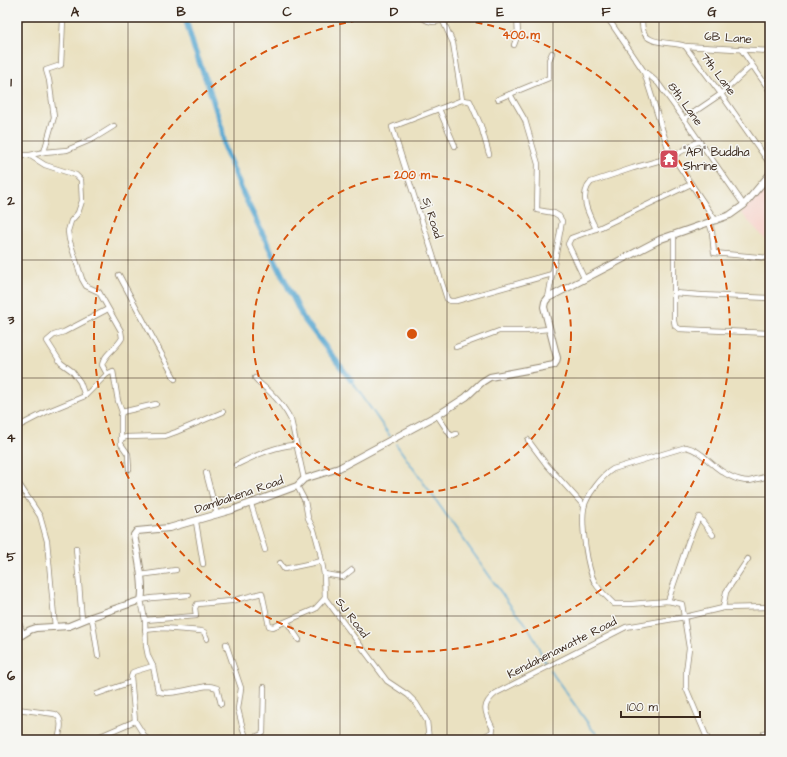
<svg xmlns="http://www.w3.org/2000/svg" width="787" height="757" viewBox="0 0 787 757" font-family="'Architects Daughter',sans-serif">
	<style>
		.built { fill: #f7d1c9 }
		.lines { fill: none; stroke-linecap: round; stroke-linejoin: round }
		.stream { stroke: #55a6d0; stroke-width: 1.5 }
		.canal { stroke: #55a6d0; stroke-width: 5.5 }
		.street-casing { stroke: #928670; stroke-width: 6 }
		.secondary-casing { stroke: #928670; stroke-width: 8 }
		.street { stroke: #fff; stroke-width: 4.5 }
		.secondary { stroke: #fff; stroke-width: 6 }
		.grid { fill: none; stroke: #3b2a1e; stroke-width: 1; stroke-opacity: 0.55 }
		.ring { fill: none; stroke: #d7540e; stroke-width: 2; stroke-dasharray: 7 5 }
		.labels { text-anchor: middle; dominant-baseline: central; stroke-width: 3; stroke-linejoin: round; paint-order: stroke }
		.street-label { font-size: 12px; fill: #3b2a1e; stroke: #f6f6f2 }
		.poi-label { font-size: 12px; fill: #3b2a1e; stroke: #f6f6f2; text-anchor: start }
		.centre { fill: #d7540e; stroke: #f6f6f2; stroke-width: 2 }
		.ring-label { font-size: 12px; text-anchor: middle; font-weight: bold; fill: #d7540e; stroke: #f6f6f2; stroke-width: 3; stroke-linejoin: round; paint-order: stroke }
		.neatline { fill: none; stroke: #3b2a1e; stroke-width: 1.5 }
		.grid-label { font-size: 13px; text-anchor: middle; font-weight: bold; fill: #3b2a1e }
	</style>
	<rect width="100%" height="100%" fill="#f6f6f2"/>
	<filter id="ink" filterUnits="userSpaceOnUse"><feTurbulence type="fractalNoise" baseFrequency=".025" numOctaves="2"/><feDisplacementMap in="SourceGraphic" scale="8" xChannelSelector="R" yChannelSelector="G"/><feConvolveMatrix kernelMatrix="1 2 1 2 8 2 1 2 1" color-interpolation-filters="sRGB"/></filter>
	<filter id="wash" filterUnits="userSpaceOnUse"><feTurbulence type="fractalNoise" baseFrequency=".012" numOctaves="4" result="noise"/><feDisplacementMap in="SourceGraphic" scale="16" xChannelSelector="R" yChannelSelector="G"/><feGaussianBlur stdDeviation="0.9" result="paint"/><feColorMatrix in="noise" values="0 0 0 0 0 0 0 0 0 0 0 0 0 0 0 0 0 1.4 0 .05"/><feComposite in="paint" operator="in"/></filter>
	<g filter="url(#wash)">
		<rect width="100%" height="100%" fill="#eae1c1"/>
		<path class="built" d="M 770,178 L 770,244 L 741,213 Z"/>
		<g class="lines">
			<g class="stream">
				<path d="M 351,380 L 390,436"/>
				<path d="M 396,444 L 515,612 C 530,624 538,647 546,664"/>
				<path d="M 550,670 L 592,729 L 602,740"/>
			</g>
			<path class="canal" d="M 185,17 L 194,48 L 208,85 L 222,129 L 225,149 L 243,193 L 303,318 L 351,380"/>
		</g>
	</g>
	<g filter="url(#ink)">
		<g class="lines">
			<g class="street-casing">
				<g id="street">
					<path d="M 422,17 C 430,25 441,22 450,17"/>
					<path d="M 607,17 L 643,70 L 658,83 L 684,119 L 744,205"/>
					<path d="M 642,17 C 642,21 642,26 643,30 C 647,46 672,41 685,46 L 721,94 L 770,164"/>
					<path d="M 17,21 L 26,17"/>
					<path d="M 443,21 L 453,43 L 462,100"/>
					<path d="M 514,45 L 518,34 L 517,17"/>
					<path d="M 685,46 L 770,51"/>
					<path d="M 741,49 L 770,91"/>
					<path d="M 644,72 L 669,151 L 716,221"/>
					<path d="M 510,94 L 549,78 L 549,60 L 552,53"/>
					<path d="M 498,99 L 510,94 L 525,120 L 538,164 L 537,210 L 554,213 L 559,216 L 562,221 L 548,298"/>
					<path d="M 439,109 L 455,146"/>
					<path d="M 684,119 L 721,94 L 751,66"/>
					<path d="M 44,152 L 54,117 L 49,80 L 46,70 L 61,65 L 63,19 L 58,17"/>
					<path d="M 489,154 L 481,126 L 470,101 L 462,100 L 392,127 L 447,299 L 450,301 L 456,301 L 552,274"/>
					<path d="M 17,155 L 29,155 L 45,165 L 76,175 L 81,180 L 82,201 L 78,213 L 71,221 L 68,231 L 69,239 L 82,279 L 86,286 L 99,292 L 121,331 L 122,338 C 117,348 104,354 102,365 L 107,374 L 85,396 L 46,412 L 17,427"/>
					<path d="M 30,155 L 44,152 L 67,150 L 93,139 L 114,126"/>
					<path d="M 709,222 L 712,232 L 714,253 L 770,258"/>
					<path d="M 596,229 C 589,215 578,196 591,182 L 633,168 L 672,157 L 699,141"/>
					<path d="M 674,234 L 674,321 L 675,326 L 680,329 L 770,333"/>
					<path d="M 119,275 L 175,379"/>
					<path d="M 584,278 L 568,244 L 571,238 L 601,227 L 691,184"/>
					<path d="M 674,293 L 701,295 L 770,298"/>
					<path d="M 456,347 L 499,331 L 526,331 L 549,329"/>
					<path d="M 107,374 L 113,371 L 118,401 L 122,412 L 156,404"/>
					<path d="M 255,378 C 261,386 265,387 271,393 C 279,401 286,410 291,420 L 304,479"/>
					<path d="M 85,396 L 80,382 L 72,371 L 61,363 L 47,341 L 54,335 L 64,332 L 108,309"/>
					<path d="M 122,412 L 121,416 L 121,444 L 128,454 L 129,469"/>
					<path d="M 437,415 L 451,436 L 456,434"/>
					<path d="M 121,439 L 126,437 L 165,436 L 176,432 L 223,412"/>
					<path d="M 528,440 L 546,464 L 584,506"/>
					<path d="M 236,465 C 255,456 274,446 295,445"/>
					<path d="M 206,473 L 217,515"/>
					<path d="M 17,481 L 40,516 L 47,541 L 55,627"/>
					<path d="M 297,486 L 305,501 L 308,518 L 314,530 L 320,552 L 324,574 L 325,598 L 387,681 L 408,695 L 416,703 L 427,721 L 429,740"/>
					<path d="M 251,504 L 265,550"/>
					<path d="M 196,522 L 203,564"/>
					<path d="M 76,548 L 82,620"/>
					<path d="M 280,563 L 284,569 L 322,561"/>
					<path d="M 324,574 L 343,577 L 352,570"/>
					<path d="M 140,575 L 176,570"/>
					<path d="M 189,595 L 152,598 L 141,600 L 145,620 L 146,646 L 148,656 L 153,666 L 158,691 C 167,697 196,687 208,686 C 211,686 214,687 217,688 L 221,704"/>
					<path d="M 668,601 L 688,542 L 699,517 L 713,535"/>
					<path d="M 723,608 L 726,592 L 748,559"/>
					<path d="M 17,617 L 23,634"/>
					<path d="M 91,617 L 93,624 L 98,656"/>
					<path d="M 145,620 L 196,616 L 195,608 L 197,604 L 231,601 L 262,593 L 269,626 L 273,627 L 315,609 L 325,598"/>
					<path d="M 287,622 L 299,640"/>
					<path d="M 145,630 L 163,628 L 201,631 L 204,632 L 207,639"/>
					<path d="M 226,644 L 241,688 L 238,709 L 243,729 L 247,739"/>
					<path d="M 97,694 L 131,682"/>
					<path d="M 17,709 L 55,714 C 64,719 60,731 58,740"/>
					<path d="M 492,732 L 497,740"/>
					<path d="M 91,740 L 135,721"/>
					<path d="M 147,740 L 135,721 L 131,677 L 133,672 L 153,666"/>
					<path d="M 247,740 L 260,735 L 263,733 L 264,687"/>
					<path d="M 478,740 L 492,732 L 493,729 C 485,712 480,706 496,693 L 626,627 L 685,617 L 723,608 L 770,607"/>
					<path d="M 708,740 L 686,688 L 686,672 L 689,648 L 682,604 L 668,601 L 631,604 L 614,604 C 607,597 600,591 595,583 C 587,568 581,525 584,508 C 586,496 603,475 613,469 L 686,447 C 696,449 703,455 710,462 C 720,471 734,481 749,481 C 755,480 763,477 770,476"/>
					<path d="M 764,740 L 764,733 L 770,731"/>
				</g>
			</g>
			<g class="secondary-casing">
				<path id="secondary" d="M 17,638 L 30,630 L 36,628 L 69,626 L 91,617 L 141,600 C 145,586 137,551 134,535 L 137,531 L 169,528 L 232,510 L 297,486 L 304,479 L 339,468 L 441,413 L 466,397 L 482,382 L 490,377 L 554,365 L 556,362 L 557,358 L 544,307 L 545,302 L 548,298 L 661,239 L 730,215 L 744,205 L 770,174"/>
			</g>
			<use href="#street" class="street"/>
			<use href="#secondary" class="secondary"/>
		</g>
	</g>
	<path class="grid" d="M 128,17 L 128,740M 234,17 L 234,740M 340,17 L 340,740M 447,17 L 447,740M 553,17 L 553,740M 659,17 L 659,740M 17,141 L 770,141M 17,260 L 770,260M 17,378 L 770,378M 17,497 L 770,497M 17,616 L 770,616"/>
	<g class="ring">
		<circle cx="412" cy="334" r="159"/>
		<path d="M440 17A318 318 0 1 1 384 17"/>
	</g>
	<defs>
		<g id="temple-square" transform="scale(1)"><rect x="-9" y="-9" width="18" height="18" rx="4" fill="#d1495b" stroke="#f6f6f2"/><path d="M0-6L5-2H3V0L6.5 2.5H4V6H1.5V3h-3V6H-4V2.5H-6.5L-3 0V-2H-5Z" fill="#fff"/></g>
	</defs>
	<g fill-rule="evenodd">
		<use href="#temple-square" x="669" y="159"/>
	</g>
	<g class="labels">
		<g class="street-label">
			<text transform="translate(728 38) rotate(4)">6B Lane</text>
			<text transform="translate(718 74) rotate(53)">7th Lane</text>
			<text transform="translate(685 104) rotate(54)">8th Lane</text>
			<text transform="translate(432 218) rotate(72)">Sj Road</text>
			<text transform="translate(239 495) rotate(-19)">Dambahena Road</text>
			<text transform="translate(352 618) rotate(53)">SJ Road</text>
			<text transform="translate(562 648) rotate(-27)">Kendahenawatte Road</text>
		</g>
		<g class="poi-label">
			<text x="683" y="152">"API" Buddha<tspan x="683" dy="14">Shrine</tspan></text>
		</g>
	</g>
	<circle cx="412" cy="334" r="6" class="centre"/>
	<g class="ring-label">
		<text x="521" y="39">400 m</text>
		<text x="412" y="179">200 m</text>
	</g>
	<rect width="787" height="757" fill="none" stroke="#f6f6f2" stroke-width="44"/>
	<path d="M621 711v6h79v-6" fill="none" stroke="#3b2a1e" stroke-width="2"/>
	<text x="627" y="711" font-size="12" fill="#3b2a1e" stroke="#f6f6f2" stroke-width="3" paint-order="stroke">100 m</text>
	<rect x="22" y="22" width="743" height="713" class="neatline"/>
	<g class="grid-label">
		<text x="75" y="16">A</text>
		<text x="181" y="16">B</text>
		<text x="287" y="16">C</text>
		<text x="394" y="16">D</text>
		<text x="500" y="16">E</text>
		<text x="606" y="16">F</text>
		<text x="712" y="16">G</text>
		<text x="11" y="86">1</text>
		<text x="11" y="205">2</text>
		<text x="11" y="324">3</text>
		<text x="11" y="442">4</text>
		<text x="11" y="561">5</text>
		<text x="11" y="680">6</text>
	</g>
</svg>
